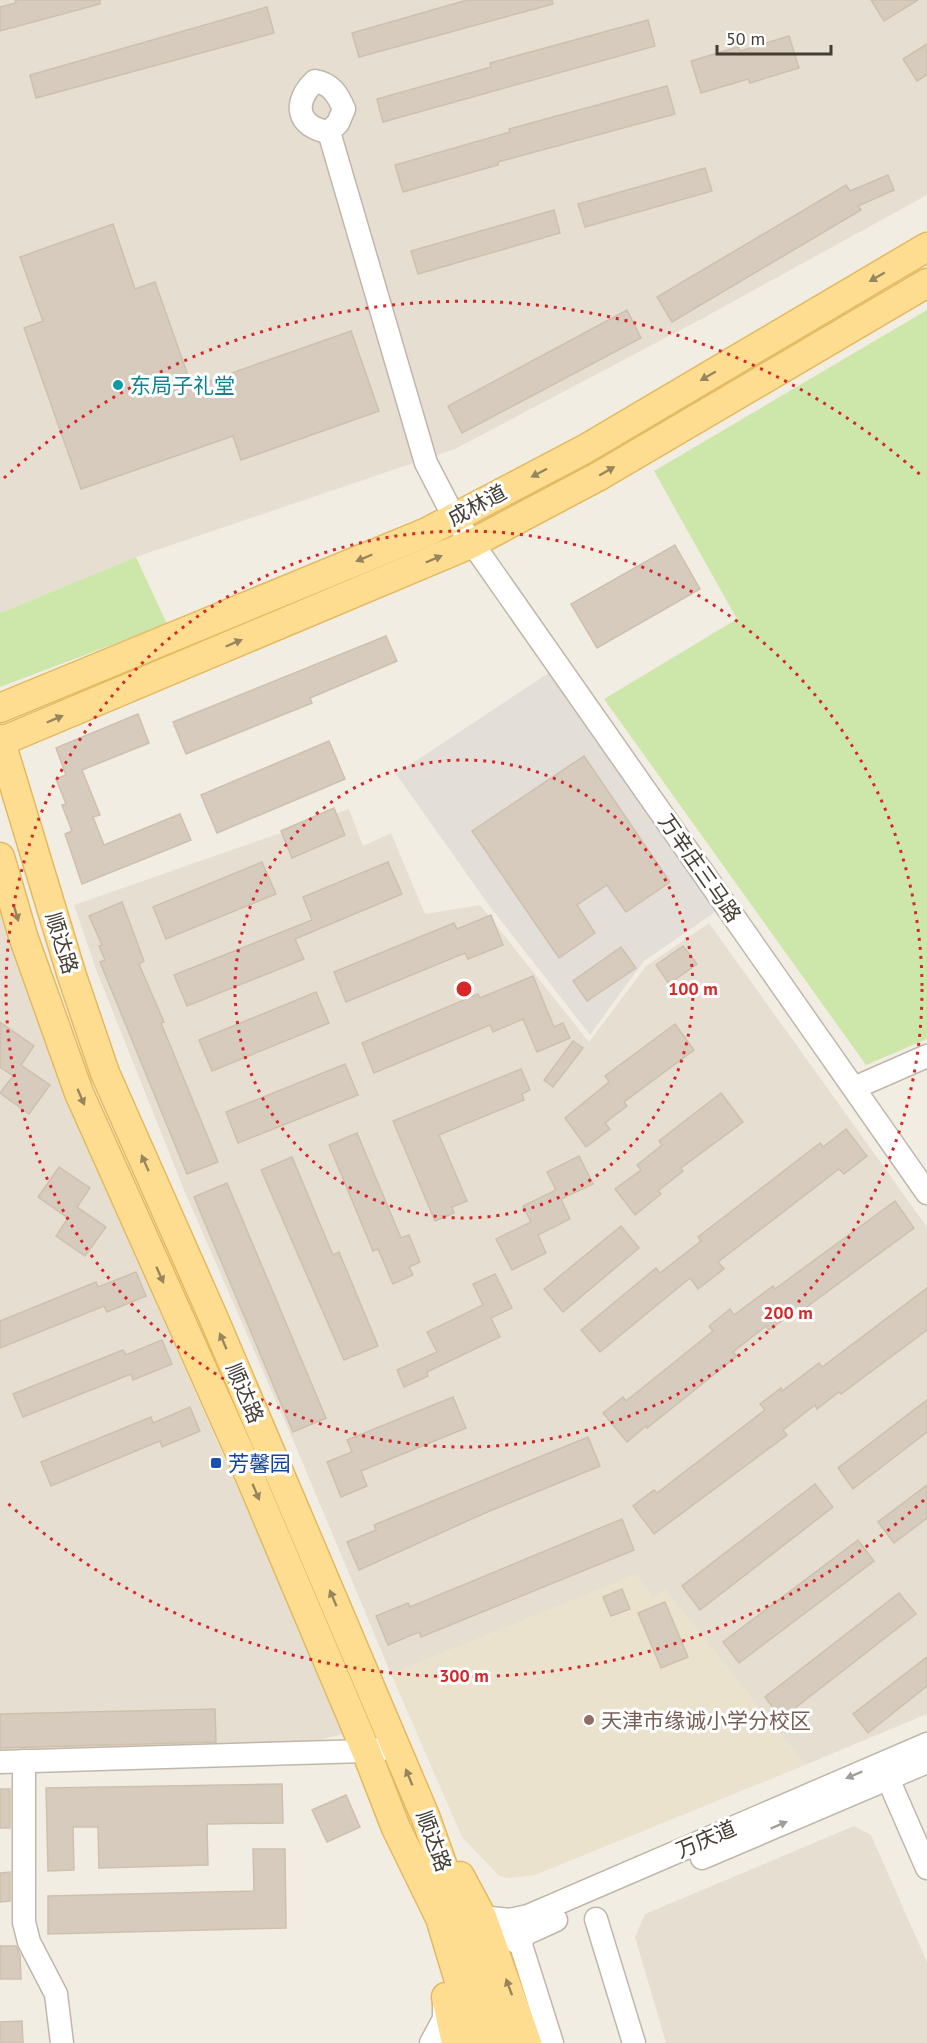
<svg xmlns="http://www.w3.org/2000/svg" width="927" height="2043" viewBox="0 0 927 2043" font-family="'PT Sans','Noto Sans SC',sans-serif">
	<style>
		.residential { fill: #e6dfd1 }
		.industrial { fill: #e3ded8 }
		.education { fill: #ebe2cd }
		.green { fill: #cde7ab }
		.building { fill: #d6cbbc; stroke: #cec0ac; stroke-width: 1.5 }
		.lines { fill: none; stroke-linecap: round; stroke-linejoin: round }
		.minor-casing { stroke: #c0b7a9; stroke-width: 25 }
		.major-casing { stroke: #e3b960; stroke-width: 31 }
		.minor { stroke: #fff; stroke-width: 22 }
		.major { stroke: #fedd90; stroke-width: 28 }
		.oneway { fill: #97855d }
		.oneway2 { fill: #a19e99 }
		.ring { fill: none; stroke: #d62828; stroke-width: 3; stroke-dasharray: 3 6 }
		.culture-dot { fill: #0f9aa8; stroke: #fff; stroke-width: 2 }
		.transit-dot { fill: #1a4fb4; stroke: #fff; stroke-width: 2 }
		.education-dot { fill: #8d6e63; stroke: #fff; stroke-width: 2 }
		.labels { text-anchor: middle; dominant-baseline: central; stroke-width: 6; stroke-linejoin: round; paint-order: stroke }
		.culture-label { font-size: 21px; fill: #0d838f; stroke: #fff; text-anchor: start }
		.street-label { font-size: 21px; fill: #433d33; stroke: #fff }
		.transit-label { font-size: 21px; fill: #164399; stroke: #fff; text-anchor: start }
		.education-label { font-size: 21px; fill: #785e54; stroke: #fff; text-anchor: start }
		.centre { fill: #d62828; stroke: #fff; stroke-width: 3 }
		.ring-label { font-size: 18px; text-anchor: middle; font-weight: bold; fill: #d62828; stroke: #fff; stroke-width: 6; stroke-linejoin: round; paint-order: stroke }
	</style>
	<rect width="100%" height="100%" fill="#f2ede3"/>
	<g class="residential">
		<path d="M 0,0 L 927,0 L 927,195 L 705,317 L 455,449 L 136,557 L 0,613 Z"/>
		<path d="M 349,809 L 363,846 L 391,833 L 425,914 L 480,905 L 589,1042 L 646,966 L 709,923 L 927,1227 L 927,1714 L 805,1765 L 665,1590 L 653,1599 L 636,1575 L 391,1674 L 296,1447 L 184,1190 L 97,972 L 74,905 Z"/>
		<path d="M 0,906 L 65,1098 L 346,1733 L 233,1763 L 0,1770 Z"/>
		<path d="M 854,1826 L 871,1835 L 927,1962 L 927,2043 L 666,2043 L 635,1937 L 645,1914 Z"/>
	</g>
	<path class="industrial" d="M 550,672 L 718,910 L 644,961 L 590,1035 L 488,904 L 396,774 Z"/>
	<path class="education" d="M 636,1574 L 653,1599 L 665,1590 L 805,1765 L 535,1875 L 509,1878 L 499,1876 L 462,1837 L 391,1674 Z"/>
	<g class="green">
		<path d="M 927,310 L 927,1039 L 866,1065 L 604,699 L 737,619 L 654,471 Z"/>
		<path d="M 136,557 L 167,624 L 0,687 L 0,613 Z"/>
	</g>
	<g class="building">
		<path d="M 15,0 L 100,0 L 100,4 L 0,31 L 0,7 L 16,3 Z"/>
		<path d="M 467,0 L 552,0 L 553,4 L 359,57 L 352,33 Z"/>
		<path d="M 871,0 L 918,0 L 884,21 Z"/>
		<path d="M 267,7 L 274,33 L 36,98 L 30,75 Z"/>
		<path d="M 648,20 L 655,46 L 383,122 L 377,99 L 491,67 L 490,63 Z"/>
		<path d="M 789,36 L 799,68 L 750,83 L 748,79 L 701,93 L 691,61 L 738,47 L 740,51 Z"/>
		<path d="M 927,44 L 927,75 L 917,81 L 903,59 Z"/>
		<path d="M 667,86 L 675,114 L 498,162 L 498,165 L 403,192 L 395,165 L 510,132 L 509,129 Z"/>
		<path d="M 705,168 L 712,191 L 585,227 L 578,204 Z"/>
		<path d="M 888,175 L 894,190 L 858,206 L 861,210 L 672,322 L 657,297 L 846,185 L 850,191 Z"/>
		<path d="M 554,210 L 560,233 L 418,274 L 411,251 Z"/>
		<path d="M 113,224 L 135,289 L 155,282 L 192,387 L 351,331 L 379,411 L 241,460 L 233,436 L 81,489 L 24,328 L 43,321 L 20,257 Z"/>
		<path d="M 627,310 L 641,338 L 462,433 L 448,406 Z"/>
		<path d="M 675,545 L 700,589 L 597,648 L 571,604 Z"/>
		<path d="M 386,636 L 397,661 L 310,698 L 312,703 L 186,754 L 173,722 Z"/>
		<path d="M 138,714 L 149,743 L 82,770 L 100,815 L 93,817 L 104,845 L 180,814 L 191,840 L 82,884 L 65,834 L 72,831 L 62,805 L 66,804 L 56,779 L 66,775 L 56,748 Z"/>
		<path d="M 329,741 L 345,779 L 217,833 L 201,795 Z"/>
		<path d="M 584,756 L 670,882 L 626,912 L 607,885 L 577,905 L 595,933 L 559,958 L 472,831 Z"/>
		<path d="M 334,808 L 345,835 L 292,858 L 281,831 Z"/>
		<path d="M 262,862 L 276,894 L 166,939 L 153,907 Z"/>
		<path d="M 388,862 L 402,894 L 295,939 L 304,959 L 187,1006 L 174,975 L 312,920 L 303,897 Z"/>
		<path d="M 122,902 L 144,961 L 139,964 L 164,1022 L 161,1023 L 218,1162 L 187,1174 L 100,962 L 105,960 L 99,946 L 102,945 L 89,916 Z"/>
		<path d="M 491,915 L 503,945 L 468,959 L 465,953 L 346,1002 L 334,972 L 454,923 L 457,929 Z"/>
		<path d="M 683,946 L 697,964 L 669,984 L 656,965 Z"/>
		<path d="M 621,947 L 636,968 L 587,1001 L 573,981 Z"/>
		<path d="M 533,976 L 554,1027 L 563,1023 L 570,1038 L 537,1052 L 523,1019 L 493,1032 L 490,1025 L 374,1073 L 362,1043 L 478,994 L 480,998 Z"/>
		<path d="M 316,992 L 329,1023 L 212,1071 L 199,1040 Z"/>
		<path d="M 0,1022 L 34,1046 L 21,1065 L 50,1085 L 29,1114 L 0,1093 L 13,1076 L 0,1067 Z"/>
		<path d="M 675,1024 L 694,1050 L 624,1102 L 627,1106 L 605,1123 L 610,1129 L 586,1147 L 565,1118 L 609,1082 L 605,1076 Z"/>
		<path d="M 573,1041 L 583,1048 L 553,1087 L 544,1080 Z"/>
		<path d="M 345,1064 L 358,1095 L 238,1143 L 226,1112 Z"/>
		<path d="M 521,1069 L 530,1090 L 522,1094 L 524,1100 L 439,1135 L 467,1201 L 452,1207 L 454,1213 L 435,1221 L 393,1121 Z"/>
		<path d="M 721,1093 L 743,1122 L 681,1168 L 683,1171 L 658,1191 L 661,1194 L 635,1215 L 615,1189 L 641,1170 L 637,1165 L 662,1145 L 659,1141 Z"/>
		<path d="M 846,1129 L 867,1156 L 844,1174 L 839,1169 L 718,1262 L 724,1269 L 698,1289 L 690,1278 L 600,1352 L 581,1330 L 656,1268 L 660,1273 L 701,1241 L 698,1237 L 820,1143 L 823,1147 Z"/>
		<path d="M 357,1133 L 401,1238 L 409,1235 L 420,1262 L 409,1267 L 413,1275 L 393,1284 L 378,1249 L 373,1251 L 329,1145 Z"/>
		<path d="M 579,1156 L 593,1184 L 561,1199 L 570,1219 L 538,1235 L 546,1253 L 512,1270 L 496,1239 L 531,1222 L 523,1206 L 556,1190 L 547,1172 Z"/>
		<path d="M 292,1157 L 333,1255 L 339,1252 L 378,1346 L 344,1360 L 261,1170 Z"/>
		<path d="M 59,1167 L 90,1188 L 77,1207 L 106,1227 L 85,1256 L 56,1236 L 68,1218 L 38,1197 Z"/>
		<path d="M 227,1183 L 326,1418 L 293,1432 L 194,1197 Z"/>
		<path d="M 895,1201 L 914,1228 L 793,1317 L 791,1314 L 769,1330 L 766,1326 L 733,1352 L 737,1356 L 647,1428 L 646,1426 L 627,1442 L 603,1413 L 623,1397 L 626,1401 L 713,1331 L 709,1326 L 730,1309 L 734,1315 L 773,1286 L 775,1289 Z"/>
		<path d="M 621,1226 L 639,1248 L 563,1312 L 544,1289 Z"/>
		<path d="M 136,1272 L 146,1296 L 107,1312 L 104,1306 L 0,1348 L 0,1321 L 96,1282 L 98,1287 Z"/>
		<path d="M 495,1274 L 512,1308 L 491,1318 L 500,1337 L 427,1372 L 428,1376 L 404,1387 L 397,1370 L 437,1352 L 427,1332 L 483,1305 L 473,1284 Z"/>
		<path d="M 927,1288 L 927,1330 L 841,1394 L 839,1392 L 817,1409 L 815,1405 L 783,1430 L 787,1435 L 654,1534 L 633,1506 L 654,1490 L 657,1493 L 765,1410 L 760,1404 L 781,1388 L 782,1391 L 819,1363 L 822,1367 Z"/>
		<path d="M 162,1340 L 172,1364 L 133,1380 L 131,1374 L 23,1417 L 13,1394 L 123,1350 L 126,1355 Z"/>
		<path d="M 453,1397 L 466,1428 L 361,1471 L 367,1486 L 341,1497 L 327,1462 L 352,1452 L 347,1440 Z"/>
		<path d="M 927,1400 L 927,1432 L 853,1489 L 838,1468 Z"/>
		<path d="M 190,1407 L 200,1431 L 162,1447 L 160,1441 L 51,1486 L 41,1462 L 151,1417 L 153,1423 Z"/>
		<path d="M 588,1437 L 600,1466 L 485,1513 L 359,1570 L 347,1542 L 376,1530 L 374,1525 Z"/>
		<path d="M 815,1484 L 833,1507 L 700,1610 L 682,1586 Z"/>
		<path d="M 927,1485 L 927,1518 L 894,1543 L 878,1522 Z"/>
		<path d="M 622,1519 L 634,1550 L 421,1637 L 419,1632 L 388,1645 L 376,1616 L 408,1603 L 410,1607 Z"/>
		<path d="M 858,1540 L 874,1561 L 739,1663 L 723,1642 Z"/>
		<path d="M 622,1589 L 630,1609 L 611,1616 L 603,1597 Z"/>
		<path d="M 899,1593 L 916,1614 L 781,1719 L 765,1697 Z"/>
		<path d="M 665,1602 L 688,1657 L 661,1668 L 638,1613 Z"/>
		<path d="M 927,1657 L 927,1686 L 868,1733 L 853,1714 Z"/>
		<path d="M 215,1709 L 216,1742 L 0,1748 L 0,1714 Z"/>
		<path d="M 282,1784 L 283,1823 L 207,1824 L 208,1865 L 99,1868 L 98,1827 L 73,1827 L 74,1870 L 48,1871 L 46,1788 Z"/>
		<rect x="0" y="1789" width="10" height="39"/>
		<path d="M 346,1795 L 360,1827 L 327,1842 L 312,1810 Z"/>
		<path d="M 253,1849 L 285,1849 L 286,1928 L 48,1934 L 48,1896 L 254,1891 Z"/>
		<path d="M 10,1872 L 10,1901 L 0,1902 L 0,1873 Z"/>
		<path d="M 0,1946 L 16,1946 L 20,1955 L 21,1979 L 0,1979 Z"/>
		<path d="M 22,2021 L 23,2043 L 0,2043 L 0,2022 Z"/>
	</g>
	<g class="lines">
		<g class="minor-casing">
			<g id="minor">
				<path d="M 315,81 C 331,84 337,93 344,109 L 338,123 L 329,132 C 297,127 292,103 315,81 Z"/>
				<path d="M 329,132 L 426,463 L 454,517 L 927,1193"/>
				<path d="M 854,1088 L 927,1056"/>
				<path d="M 24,1761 L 24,1922 L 29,1942 L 56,1994 L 62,2043"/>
				<path d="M 0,1762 L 366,1751 L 397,1747"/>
				<path d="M 882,1765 L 927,1868"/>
				<path d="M 702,1858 L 927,1762"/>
				<path d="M 482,1917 L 509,1920 L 528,1916 L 927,1744"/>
				<path d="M 596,1919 L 634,2043"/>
				<path d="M 510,1938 L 521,1945 L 552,2043"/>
				<path d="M 521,1945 L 523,1935 L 556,1920"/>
				<path d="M 431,2043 L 444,2019 L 444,2001"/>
			</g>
		</g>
		<g class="major-casing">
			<g id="major">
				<path d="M 0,708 L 427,532 L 585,449 L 927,247"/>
				<path d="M 0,739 L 72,976 L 105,1073 L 214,1319 L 425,1816 L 486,1987 L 501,2043"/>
				<path d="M 0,742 L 473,543 L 601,475 L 927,283"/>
				<path d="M 0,857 L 23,936 L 79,1093 L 239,1451 L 366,1751 L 396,1828 L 440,1918 L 478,2043"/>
				<path d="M 460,1876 L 482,1917 L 527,2043"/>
				<path d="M 446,1997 L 456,2043"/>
			</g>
		</g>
		<use href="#minor" class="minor"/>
		<use href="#major" class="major"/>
	</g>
	<defs><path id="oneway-solid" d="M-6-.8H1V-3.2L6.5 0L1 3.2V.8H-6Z" transform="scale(1.5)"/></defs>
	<g class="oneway">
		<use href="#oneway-solid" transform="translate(877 277) rotate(150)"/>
		<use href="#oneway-solid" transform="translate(708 376) rotate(150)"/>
		<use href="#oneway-solid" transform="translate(607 471) rotate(-30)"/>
		<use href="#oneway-solid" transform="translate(539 473) rotate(152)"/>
		<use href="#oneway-solid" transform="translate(364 558) rotate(157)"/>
		<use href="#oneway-solid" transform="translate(434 559) rotate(-23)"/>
		<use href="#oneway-solid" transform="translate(234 643) rotate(-23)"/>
		<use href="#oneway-solid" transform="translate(55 719) rotate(-23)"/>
		<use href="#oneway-solid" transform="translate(16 913) rotate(74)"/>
		<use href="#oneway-solid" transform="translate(81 1097) rotate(67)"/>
		<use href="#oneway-solid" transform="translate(145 1163) rotate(-114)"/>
		<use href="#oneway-solid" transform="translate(160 1275) rotate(66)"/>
		<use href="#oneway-solid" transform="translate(223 1341) rotate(-113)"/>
		<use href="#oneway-solid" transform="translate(256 1492) rotate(67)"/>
		<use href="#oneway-solid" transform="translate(333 1598) rotate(-113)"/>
		<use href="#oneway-solid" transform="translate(409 1777) rotate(-112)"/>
		<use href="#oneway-solid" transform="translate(509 1987) rotate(-110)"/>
	</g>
	<g class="oneway2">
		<use href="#oneway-solid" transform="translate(854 1775) rotate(157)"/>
		<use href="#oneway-solid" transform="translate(779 1825) rotate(-23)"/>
	</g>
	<g class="ring">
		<circle cx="464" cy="989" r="229"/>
		<circle cx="464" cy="989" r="458"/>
		<path d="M924 1500A687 687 0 0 1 4 1500M4 478A687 687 0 0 1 924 478"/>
	</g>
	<circle class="culture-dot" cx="118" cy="385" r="6"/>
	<rect class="transit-dot" x="210" y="1457" width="12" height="12" rx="3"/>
	<circle class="education-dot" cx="589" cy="1720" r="6"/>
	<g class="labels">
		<g class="culture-label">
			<text x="130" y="385">东局子礼堂</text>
		</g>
		<g class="street-label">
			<text transform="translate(477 505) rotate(-28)">成林道</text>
			<text transform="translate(700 868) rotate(55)">万辛庄三马路</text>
			<text transform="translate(62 943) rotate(73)">顺达路</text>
			<text transform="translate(245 1393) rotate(67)">顺达路</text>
			<text transform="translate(706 1839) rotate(-23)">万庆道</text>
			<text transform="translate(434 1841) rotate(70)">顺达路</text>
		</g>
		<g class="transit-label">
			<text x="228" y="1463">芳馨园</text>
		</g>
		<g class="education-label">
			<text x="601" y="1720">天津市缘诚小学分校区</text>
		</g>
	</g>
	<circle cx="464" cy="989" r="9" class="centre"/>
	<g class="ring-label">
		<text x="693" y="995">100 m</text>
		<text x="788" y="1319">200 m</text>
		<text x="464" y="1682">300 m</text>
	</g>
	<path d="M717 45v9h114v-9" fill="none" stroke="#433d33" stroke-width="3"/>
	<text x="726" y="45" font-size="18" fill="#433d33" stroke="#ffffff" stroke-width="4.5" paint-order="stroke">50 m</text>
</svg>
